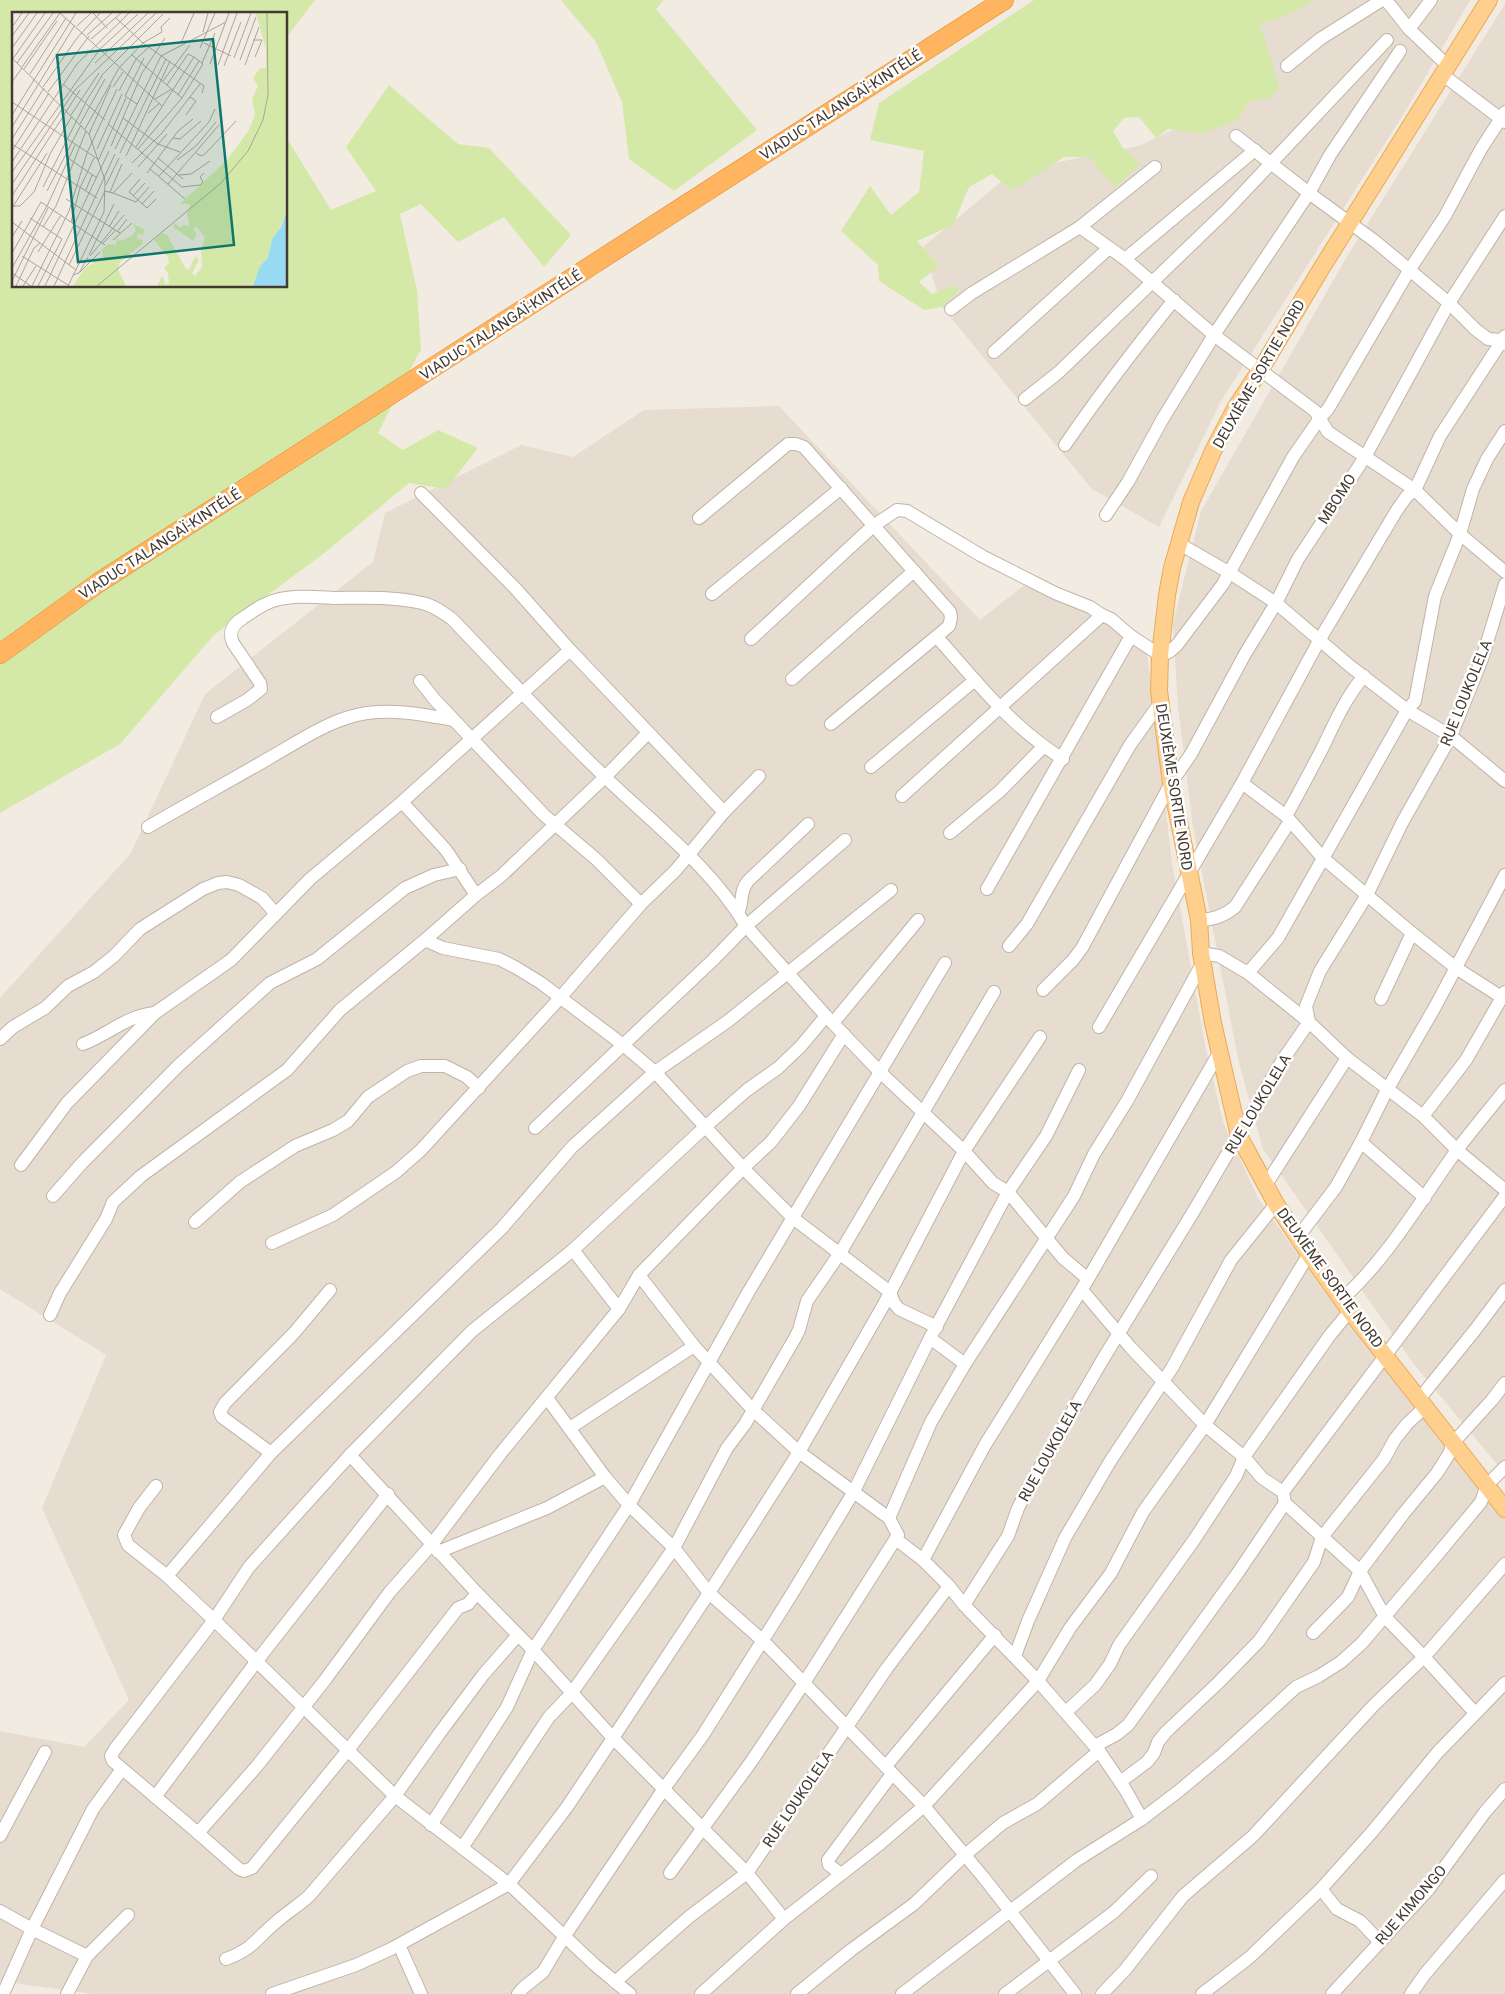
<svg xmlns="http://www.w3.org/2000/svg" width="1505" height="1994" viewBox="0 0 1505 1994" font-family="Roboto,sans-serif">
	<style>
		.residential { fill: #e6dccf }
		.green { fill: #d4e9a7 }
		.lines { fill: none; stroke-linecap: round; stroke-linejoin: round }
		.minor-casing { stroke: #c0b4a7; stroke-width: 14 }
		.major-casing { stroke: #e9aa58; stroke-width: 18 }
		.highway-casing { stroke: #e48629; stroke-width: 20 }
		.minor { stroke: #fff; stroke-width: 12 }
		.major { stroke: #ffcf8d; stroke-width: 16 }
		.highway { stroke: #ffb45f; stroke-width: 19 }
		.labels { text-anchor: middle; dominant-baseline: central; stroke-width: 5; stroke-linejoin: round; paint-order: stroke }
		.street-label { font-size: 15px; fill: #433a32; stroke: #fff }
		.inset-road { fill: none; stroke: #aca49b; stroke-width: 1 }
		.view { fill: #0f766e; fill-opacity: 0.15; stroke: #0f766e; stroke-width: 2.5 }
		.inset-edge { fill: none; stroke: #433a32; stroke-width: 2.5 }
	</style>
	<rect width="100%" height="100%" fill="#f2ebe1"/>
	<g class="residential">
		<path d="M 1295,0 L 1470,0 L 1406,110 L 1221,401 L 1159,527 L 1092,489 L 942,307 L 923,247 L 1014,171 L 1139,146 L 1221,107 L 1252,29 Z"/>
		<path d="M 1505,4 L 1505,1474 L 1413,1363 L 1263,1149 L 1239,1063 L 1193,827 L 1178,706 L 1173,624 L 1201,511 L 1348,255 Z"/>
		<path d="M 779,406 L 980,620 L 1031,580 L 1114,616 L 1147,653 L 1172,863 L 1205,1045 L 1223,1122 L 1258,1198 L 1323,1290 L 1505,1516 L 1505,1994 L 93,1994 L 0,1981 L 0,1731 L 84,1747 L 129,1700 L 42,1508 L 106,1355 L 0,1289 L 0,998 L 131,853 L 205,694 L 373,562 L 385,513 L 521,445 L 573,457 L 644,410 Z"/>
	</g>
	<g class="green">
		<path d="M 0,0 L 315,0 L 286,38 L 286,14 L 14,14 L 14,286 L 286,286 L 286,137 L 331,210 L 376,191 L 346,147 L 389,85 L 458,144 L 489,148 L 571,235 L 544,267 L 504,217 L 458,242 L 421,204 L 400,214 L 417,291 L 421,349 L 378,433 L 403,450 L 438,430 L 478,448 L 446,489 L 409,483 L 327,551 L 214,635 L 120,744 L 0,813 Z"/>
		<path d="M 561,0 L 664,0 L 656,9 L 757,130 L 674,191 L 629,159 L 622,102 L 596,42 Z"/>
		<path d="M 1034,0 L 1313,0 C 1297,12 1279,19 1260,24 L 1279,87 L 1271,98 L 1251,101 L 1236,121 L 1199,134 L 1168,129 L 1156,138 L 1139,117 L 1124,118 L 1113,131 L 1123,148 L 1140,164 L 1115,188 L 1090,157 L 1064,157 L 1012,191 L 992,174 L 969,187 L 953,225 L 917,241 L 939,266 L 919,282 L 932,294 L 954,285 L 959,290 L 942,307 L 924,310 L 879,281 L 878,265 L 841,231 L 870,186 L 891,215 L 919,192 L 924,151 L 870,140 L 879,103 Z"/>
	</g>
	<g class="lines">
		<g class="minor-casing">
			<g id="minor">
				<path d="M 1386,0 L 1409,29 L 1448,66"/>
				<path d="M 1409,29 L 1431,0"/>
				<path d="M 1287,66 L 1320,39 L 1382,0"/>
				<path d="M 1443,75 L 1505,122"/>
				<path d="M 1236,136 L 1309,193 L 1376,242 L 1449,303 L 1475,329 L 1488,339 L 1502,340 L 1505,344"/>
				<path d="M 1080,227 L 1125,259 L 1214,335 L 1315,411 L 1328,432 L 1415,490 L 1460,534 L 1505,572"/>
				<path d="M 1125,259 L 1255,150"/>
				<path d="M 951,309 L 972,293 L 1080,227 L 1155,167"/>
				<path d="M 994,352 L 1109,248"/>
				<path d="M 1025,399 L 1059,372 L 1227,210 L 1387,40"/>
				<path d="M 1065,445 C 1099,395 1136,347 1174,300"/>
				<path d="M 421,493 L 515,588 L 570,650 L 724,812"/>
				<path d="M 1106,515 L 1128,482 L 1162,420 L 1214,335 L 1309,193 L 1330,155 L 1400,51"/>
				<path d="M 699,518 L 788,444 L 796,444 L 804,447 L 950,612 L 951,618 L 949,626 L 831,724"/>
				<path d="M 1178,543 L 1230,573 L 1276,603 L 1350,666 L 1407,710 L 1451,736 L 1505,781"/>
				<path d="M 712,594 L 841,488"/>
				<path d="M 937,637 C 977,682 1011,727 1063,759"/>
				<path d="M 751,639 L 873,526 L 897,510 L 907,511 L 982,556 L 1055,593 L 1090,607 L 1102,615"/>
				<path d="M 792,679 L 914,571"/>
				<path d="M 420,681 L 435,700 L 544,815 L 596,859 L 641,904"/>
				<path d="M 217,717 L 247,700 L 261,689 L 260,683 L 233,643 C 228,632 233,624 243,618 C 253,611 264,603 276,600 C 295,595 315,597 334,598 C 363,598 393,596 422,603 C 433,605 442,612 452,619 C 503,672 552,726 605,777 C 654,824 711,867 746,926 L 826,1016 L 880,1072 L 964,1151 L 993,1183 L 1008,1192 L 1063,1258 L 1088,1279"/>
				<path d="M 871,767 L 975,680"/>
				<path d="M 1242,783 L 1286,816 L 1323,858 L 1412,933 L 1456,968 L 1503,998"/>
				<path d="M 902,796 L 1102,615 L 1111,619 L 1131,636 L 1160,655 L 1169,652 L 1177,645 L 1223,584 L 1293,457 L 1320,418 L 1328,409 L 1410,269 L 1445,216 L 1481,149 L 1505,112"/>
				<path d="M 402,802 L 446,850 L 476,895"/>
				<path d="M 1286,816 C 1299,793 1311,770 1323,747 C 1335,722 1346,697 1364,676"/>
				<path d="M 148,827 C 189,803 230,781 271,757 C 301,740 332,718 367,713 C 397,709 425,715 454,720"/>
				<path d="M 950,833 L 1000,791 L 1043,747"/>
				<path d="M 987,889 L 1131,636"/>
				<path d="M 738,913 C 744,900 739,892 748,881 L 808,824"/>
				<path d="M 1199,920 C 1213,920 1224,916 1235,907 L 1290,821"/>
				<path d="M 425,940 L 443,948 L 499,959 L 515,967 L 541,983 L 622,1044 L 655,1072 L 743,1168 L 793,1218 L 890,1292 L 894,1303 L 899,1309 L 937,1327"/>
				<path d="M 1009,946 L 1027,924 L 1130,745 L 1160,703"/>
				<path d="M 1201,953 L 1219,956 L 1248,973 L 1309,1022 L 1347,1058 L 1423,1116 L 1457,1150 L 1505,1190"/>
				<path d="M 1248,973 L 1278,938 L 1407,710 L 1415,701 L 1435,596 L 1460,534 L 1473,489 L 1487,459 L 1505,431"/>
				<path d="M 1043,990 L 1073,960 L 1082,948 L 1171,783 L 1191,754 L 1245,654 L 1276,603 L 1298,559 L 1365,457 L 1449,303 L 1505,216"/>
				<path d="M 1381,999 L 1412,933"/>
				<path d="M 826,1016 L 801,1046 L 778,1068 L 747,1090 L 706,1126 L 573,1250 L 472,1331 L 350,1455 L 249,1567 L 214,1620 L 115,1749 L 111,1756 L 113,1761 L 198,1833 L 257,1766 L 325,1680 L 389,1593 L 432,1544 L 501,1453 L 619,1309 L 639,1275 L 743,1168 L 771,1142 L 799,1106 L 844,1034"/>
				<path d="M 833,1023 L 918,920"/>
				<path d="M 1099,1027 L 1242,783 L 1320,639 L 1397,510 L 1407,496 L 1415,490 L 1440,436 L 1505,336"/>
				<path d="M 0,1039 L 13,1027 L 45,1008 L 68,986 L 94,972 L 114,956 L 140,929 L 203,889 L 218,883 L 227,882 L 239,885 L 262,898 L 276,914"/>
				<path d="M 83,1044 C 107,1035 128,1015 155,1013"/>
				<path d="M 1423,1116 L 1466,1060 L 1505,992"/>
				<path d="M 535,1128 L 713,960 L 746,926 L 845,840"/>
				<path d="M 1361,1142 L 1425,1198"/>
				<path d="M 21,1165 L 67,1103 L 155,1013 L 231,960 L 310,879 L 402,802 L 570,650"/>
				<path d="M 1267,1183 L 1347,1058"/>
				<path d="M 53,1196 L 82,1163 L 179,1065 L 270,983 L 317,959 L 405,888 L 434,875 L 460,869"/>
				<path d="M 195,1222 L 240,1182 L 295,1146 L 333,1130 L 348,1121 L 368,1097 L 407,1071 L 421,1066 L 445,1066 L 467,1077 L 479,1088"/>
				<path d="M 1298,1237 L 1336,1187 L 1361,1142 L 1387,1090 L 1435,1007 L 1505,875"/>
				<path d="M 272,1243 L 333,1215 L 396,1172 L 421,1150 L 560,998 L 641,904 L 676,870 L 724,812 L 759,776"/>
				<path d="M 573,1250 L 619,1309"/>
				<path d="M 639,1275 L 694,1346 L 753,1410 L 799,1452 L 889,1518 L 898,1535 L 804,1683 L 751,1762 L 670,1873"/>
				<path d="M 1082,1290 L 1131,1348 L 1205,1425 L 1244,1457 L 1262,1478 L 1283,1492 L 1285,1503 L 1360,1571 L 1385,1617 L 1424,1657 L 1475,1713"/>
				<path d="M 1342,1299 C 1389,1257 1420,1201 1457,1150 C 1472,1130 1489,1110 1505,1090"/>
				<path d="M 50,1315 L 60,1293 L 106,1219 L 113,1202 L 141,1176 L 287,1070 L 340,1010 L 425,940 L 476,895 L 501,876 L 605,777 L 648,733"/>
				<path d="M 930,1338 L 965,1364"/>
				<path d="M 547,1398 L 605,1477 L 629,1505 L 674,1548 L 709,1593 L 763,1641 L 924,1806 L 984,1878 L 1075,1994"/>
				<path d="M 1420,1398 L 1475,1330 L 1505,1290"/>
				<path d="M 570,1428 L 694,1346"/>
				<path d="M 271,1453 L 222,1417 L 220,1412 L 225,1403 L 294,1333 L 330,1290"/>
				<path d="M 350,1455 L 477,1593 L 533,1650 L 613,1738 L 747,1873 L 784,1919"/>
				<path d="M 156,1486 L 139,1508 L 124,1535 L 128,1545 L 167,1576 L 214,1620 L 395,1796 L 509,1884 L 595,1965 L 630,1994"/>
				<path d="M 1283,1492 L 1505,1196"/>
				<path d="M 889,1518 L 931,1422 L 965,1364 L 1074,1196 L 1094,1154 L 1127,1101 L 1203,962"/>
				<path d="M 897,1540 L 923,1560 L 949,1586 L 964,1605 L 1038,1681 L 1099,1751 L 1125,1789 L 1142,1819"/>
				<path d="M 438,1552 L 547,1508 L 605,1477"/>
				<path d="M 923,1560 L 985,1445 L 1088,1279 L 1219,1053"/>
				<path d="M 167,1576 L 271,1453 L 502,1228 L 572,1147 L 655,1072 L 728,1021 L 891,890"/>
				<path d="M 964,1605 L 1008,1536 L 1018,1508 L 1031,1483 L 1103,1359 L 1192,1214 L 1282,1061 L 1309,1022 L 1306,1006 L 1320,971 L 1367,895 L 1402,823 L 1451,736 L 1482,659 L 1505,584"/>
				<path d="M 1313,1633 L 1348,1597 L 1360,1571 L 1404,1513 L 1437,1473 L 1449,1454 L 1453,1443 L 1492,1400 L 1505,1383"/>
				<path d="M 1015,1656 L 1028,1621 L 1065,1538 L 1111,1460 L 1172,1368 L 1231,1260 L 1276,1204"/>
				<path d="M 1066,1712 L 1095,1685 L 1110,1664 L 1119,1645 L 1194,1540 L 1236,1476 L 1244,1457 L 1330,1335 L 1350,1311"/>
				<path d="M 1095,1746 L 1117,1734 L 1128,1725 L 1237,1574 L 1285,1503"/>
				<path d="M 886,1766 L 995,1635"/>
				<path d="M 1120,1782 L 1147,1762 L 1154,1753 L 1158,1742 L 1166,1732 L 1218,1683 L 1259,1641 L 1314,1562 L 1322,1537 L 1384,1459 L 1395,1439 L 1407,1424 L 1426,1406"/>
				<path d="M 155,1797 L 256,1662 L 388,1494"/>
				<path d="M 431,1825 L 507,1707 L 533,1650 L 629,1505 L 749,1291 L 945,963"/>
				<path d="M 198,1833 L 239,1869 L 244,1871 L 252,1868 L 348,1750 L 458,1608 L 468,1604 L 477,1593"/>
				<path d="M 0,1836 L 45,1752"/>
				<path d="M 462,1848 L 549,1717 L 571,1694 L 674,1548 L 727,1448 L 745,1424 L 795,1338 L 799,1330 L 807,1301 L 840,1253 L 994,992"/>
				<path d="M 841,1874 L 829,1865 L 828,1860 L 892,1774"/>
				<path d="M 1321,1889 L 1337,1909 L 1360,1921 L 1380,1942"/>
				<path d="M 0,1911 L 32,1929 L 87,1956"/>
				<path d="M 399,1945 L 421,1994"/>
				<path d="M 226,1959 C 253,1949 255,1940 275,1923 C 286,1913 298,1906 309,1896 L 395,1796 L 439,1734 L 483,1675 L 518,1635"/>
				<path d="M 615,1982 L 689,1917 L 747,1873 L 887,1668 L 949,1586"/>
				<path d="M 3,1994 L 32,1929 L 93,1809 L 122,1769"/>
				<path d="M 67,1994 L 87,1956 L 128,1915"/>
				<path d="M 272,1994 L 356,1965 L 391,1949 L 509,1884 L 567,1807 L 613,1738 L 709,1593 L 799,1452 L 883,1306 L 964,1151 L 1040,1037"/>
				<path d="M 518,1994 L 523,1988 L 543,1972 L 564,1937 L 663,1790 L 703,1735 L 790,1597 L 853,1493 L 930,1338 L 1008,1192 L 1046,1136 L 1079,1070"/>
				<path d="M 701,1994 L 784,1919 L 881,1843 L 924,1806 L 1038,1681 L 1070,1628 L 1111,1573 L 1143,1512 L 1205,1425 L 1309,1254"/>
				<path d="M 797,1994 L 851,1950 L 914,1904 L 965,1855 L 1003,1823 L 1037,1804 L 1099,1751"/>
				<path d="M 902,1994 L 1077,1860 L 1142,1819 L 1180,1790 L 1223,1754 L 1296,1687 L 1319,1676 L 1341,1662 L 1362,1643 L 1437,1555 L 1481,1502 L 1487,1485 L 1505,1467"/>
				<path d="M 1005,1994 L 1114,1912 L 1151,1876"/>
				<path d="M 1102,1994 L 1125,1970 L 1183,1896 L 1253,1836 L 1373,1706 L 1424,1657 L 1505,1564"/>
				<path d="M 1202,1994 L 1250,1957 L 1321,1889 L 1372,1832 L 1438,1752 L 1505,1683"/>
				<path d="M 1332,1994 L 1428,1890 L 1485,1812 L 1505,1789"/>
				<path d="M 1411,1994 L 1425,1974 L 1505,1880"/>
			</g>
		</g>
		<g class="major-casing">
			<path id="major" d="M 1489,0 L 1321,269 L 1261,369 L 1236,407 L 1213,451 L 1191,502 L 1172,568 L 1167,595 L 1160,655 L 1159,691 L 1171,783 L 1199,920 L 1201,953 L 1213,1023 L 1239,1136 L 1276,1204 L 1309,1254 L 1350,1311 L 1505,1509"/>
		</g>
		<g class="highway-casing">
			<path id="highway" d="M 0,654 L 98,583 L 1004,0"/>
		</g>
		<use href="#minor" class="minor"/>
		<use href="#major" class="major"/>
		<use href="#highway" class="highway"/>
	</g>
	<g class="labels">
		<g class="street-label">
			<text transform="translate(841 105) rotate(-33)">VIADUC TALANGAÏ-KINTÉLÉ</text>
			<text transform="translate(501 325) rotate(-33)">VIADUC TALANGAÏ-KINTÉLÉ</text>
			<text transform="translate(1259 374) rotate(-60)">DEUXIÈME SORTIE NORD</text>
			<text transform="translate(1337 499) rotate(-57)">MBOMO</text>
			<text transform="translate(160 544) rotate(-33)">VIADUC TALANGAÏ-KINTÉLÉ</text>
			<text transform="translate(1466 693) rotate(-68)">RUE LOUKOLELA</text>
			<text transform="translate(1174 787) rotate(81)">DEUXIÈME SORTIE NORD</text>
			<text transform="translate(1258 1104) rotate(-59)">RUE LOUKOLELA</text>
			<text transform="translate(1330 1278) rotate(54)">DEUXIÈME SORTIE NORD</text>
			<text transform="translate(1050 1451) rotate(-61)">RUE LOUKOLELA</text>
			<text transform="translate(798 1799) rotate(-56)">RUE LOUKOLELA</text>
			<text transform="translate(1411 1905) rotate(-49)">RUE KIMONGO</text>
		</g>
	</g>
	<g transform="translate(12 12)">
		<rect width="275" height="275" fill="#f2ebe1"/>
		<path d="M 244,1 L 275,1 L 273,205 L 263,226 L 260,227 L 256,246 L 250,252 L 241,274 L 145,274 L 150,264 L 154,273 L 157,271 L 156,261 L 152,256 L 157,251 L 156,245 L 142,228 L 150,221 L 155,223 L 174,257 L 177,258 L 183,244 L 187,248 L 180,261 L 183,264 L 190,255 L 189,237 L 193,225 L 185,215 L 181,217 L 185,222 L 181,229 L 161,215 L 163,211 L 168,216 L 172,213 L 178,215 L 175,202 L 178,192 L 168,192 L 215,148 L 237,118 L 243,103 L 240,87 L 246,74 L 241,66 L 248,56 L 254,56 L 254,37 ZM 121,212 L 133,218 L 130,223 L 128,221 L 125,223 L 125,227 L 131,228 L 130,232 L 108,250 L 106,257 L 114,274 L 61,274 L 72,257 L 91,244 L 90,237 L 97,232 L 104,233 L 105,226 L 108,229 L 120,224 L 124,218 Z" fill="#d4e9a7"/>
		<path d="M 275,199 L 275,274 L 241,274 L 248,254 L 256,246 L 260,227 L 269,215 Z" fill="#99daf3"/>
		<path class="inset-road" d="M 48,1 L 150,94M 81,1 L 95,16M 104,6 L 131,31 L 192,74 L 190,81M 65,14 L 79,1M 0,15 L 10,1M 191,20 L 196,1M 75,23 L 100,1M 0,24 L 17,1M 79,27 L 109,1M 241,28 L 250,28 L 243,45M 169,31 L 182,1M 192,31 L 219,44M 0,36 L 25,1M 188,36 L 203,1M 120,43 L 170,86M 0,46 L 77,122 L 93,168 L 92,200 L 56,274M 222,46 L 239,1M 0,48 L 33,1M 228,48 L 244,5M 5,51 L 41,1M 83,51 L 136,1M 190,51 L 203,21M 198,52 L 217,1M 206,53 L 225,1M 233,53 L 247,15M 212,54 L 229,10M 10,55 L 48,1M 12,57 L 45,9M 18,62 L 54,6M 89,64 L 151,2M 151,69 L 178,33M 0,70 L 10,56M 51,72 L 93,108M 155,73 L 176,42 L 182,45M 31,75 L 65,26 L 88,1M 101,75 L 111,60M 107,79 L 124,47 L 137,35M 36,80 L 77,24M 166,83 L 187,49M 143,87 L 160,77M 0,90 L 87,148M 73,91 L 90,64M 125,92 L 113,84 L 132,46M 136,101 L 148,91M 0,103 L 64,1M 59,103 L 87,61M 174,103 L 184,89 L 178,85M 111,106 L 146,132 L 168,140M 68,112 L 93,67M 96,112 L 170,175 L 188,173 L 191,170 L 188,165 L 192,161M 0,115 L 63,13M 73,117 L 107,56 L 131,31 L 150,20 L 149,15 L 158,6M 77,122 L 99,73M 161,126 L 168,127 L 189,109M 0,127 L 32,76M 0,132 L 85,186M 99,134 L 130,61 L 153,26M 124,135 L 182,45 L 191,52 L 170,86 L 126,137M 85,137 L 110,82M 103,137 L 149,44 L 214,10M 0,139 L 37,81M 108,141 L 154,47M 184,141 L 189,144 L 193,142 L 224,109M 114,144 L 158,49M 56,146 L 85,166M 146,146 L 171,167M 87,147 L 114,86M 165,148 L 184,134 L 204,110M 0,150 L 65,52 L 117,1M 120,151 L 150,121 L 188,72M 126,155 L 155,122M 138,157 L 173,187M 0,160 L 88,37 L 126,2M 135,161 L 166,119 L 181,107M 167,163 L 179,162 L 198,149M 147,164 L 197,110 L 203,97M 128,167 L 117,180 L 135,196 L 144,187M 0,172 L 63,78 L 144,1M 156,172 L 207,113M 94,173 L 107,146M 31,175 L 73,92M 74,178 L 80,163M 35,179 L 69,113M 98,180 L 110,152M 101,181 L 124,190 L 137,175M 0,184 L 68,78M 121,184 L 133,171M 54,187 L 108,221M 130,192 L 142,179M 1,194 L 8,194 L 22,180 L 38,142 L 60,104M 0,196 L 35,141M 18,206 L 50,227M 0,210 L 64,258M 59,210 L 68,176 L 82,146M 31,215 L 44,194 L 74,119M 97,215 L 107,199M 105,220 L 115,207M 0,225 L 10,209M 101,228 L 120,211M 91,231 L 103,219M 26,240 L 49,203M 0,241 L 29,190 L 93,233M 77,243 L 102,192M 10,244 L 56,273M 78,244 L 112,203M 57,253 L 93,179 L 101,181 L 120,161M 0,256 L 36,192 L 63,133M 68,260 L 88,240M 0,261 L 19,274M 61,263 L 67,261 L 76,245M 0,269 L 36,196M 4,274 L 22,236 L 28,231M 11,274 L 24,254M 20,274 L 57,199 L 75,141 L 105,77M 26,274 L 50,227M 33,274 L 97,139M 42,274 L 103,142M 85,274 L 209,171 L 236,139 L 251,108 L 256,83 L 255,1"/>
		<path class="view" d="M 201,27 L 222,233 L 66,250 L 45,43 Z"/>
		<rect width="275" height="275" class="inset-edge"/>
	</g>
</svg>
